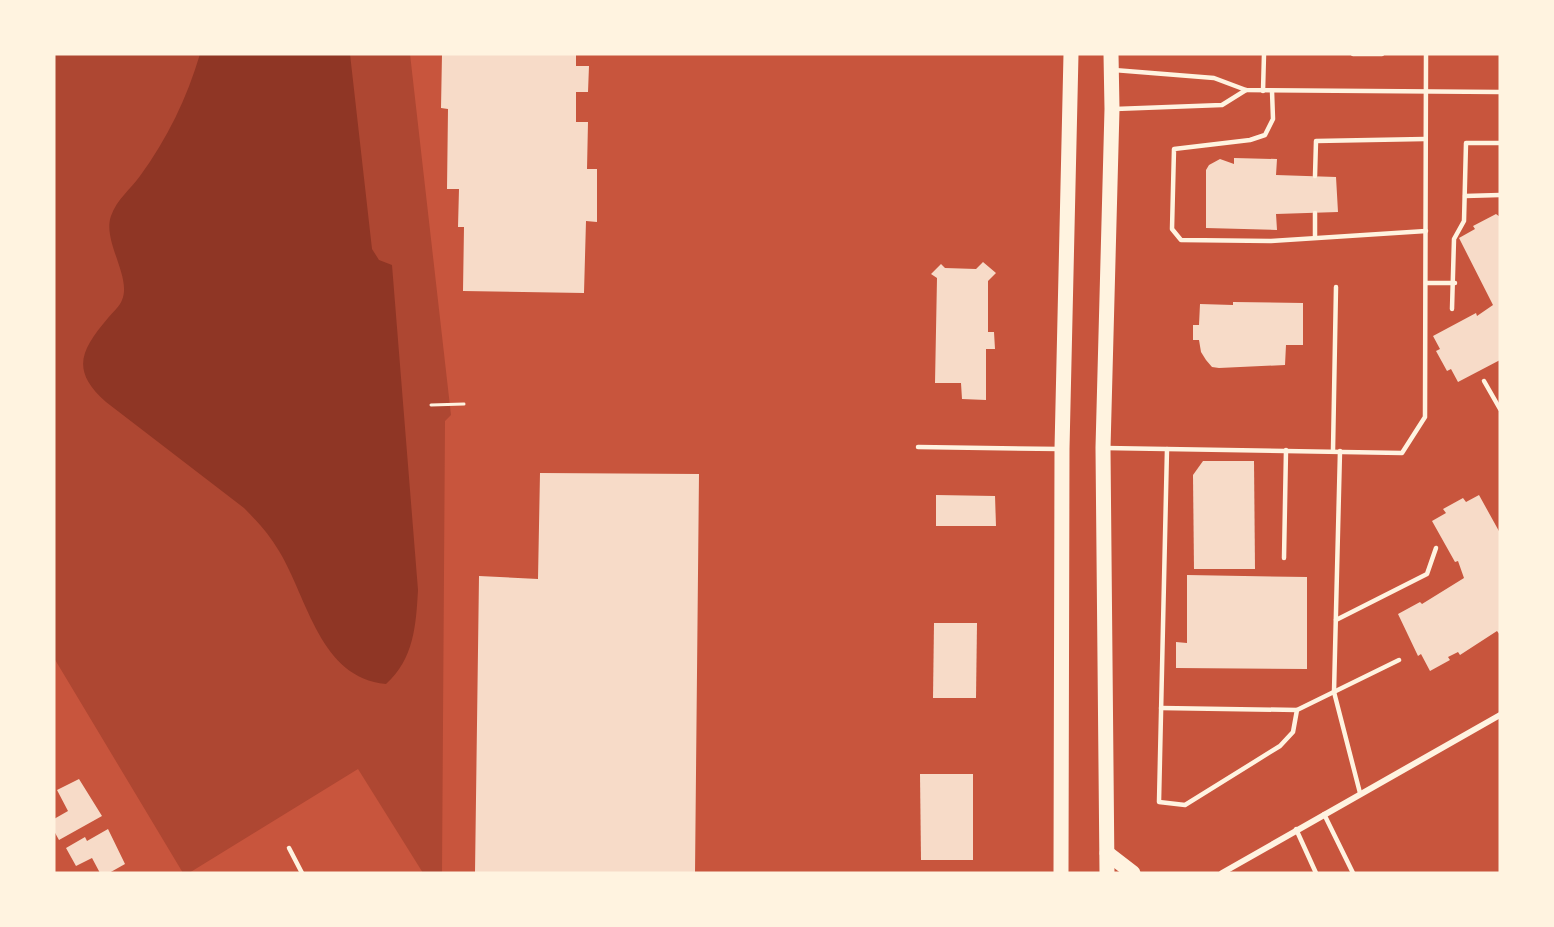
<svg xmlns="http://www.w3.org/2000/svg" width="1554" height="927" viewBox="0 0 1554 927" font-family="Barlow,sans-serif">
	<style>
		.green { fill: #ae4732 }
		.water { fill: #8f3625 }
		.building { fill: #f7dbc8 }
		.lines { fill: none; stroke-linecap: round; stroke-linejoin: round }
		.path { stroke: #fff3e0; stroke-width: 3 }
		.service { stroke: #fff3e0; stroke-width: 4.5 }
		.minor { stroke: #fff3e0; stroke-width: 6 }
		.primary { stroke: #fff3e0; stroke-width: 15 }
	</style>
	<rect width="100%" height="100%" fill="#c8553d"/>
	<path class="green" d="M 54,54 L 410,54 L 451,415 L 445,421 L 442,873 L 423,873 L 358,769 L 189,873 L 183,873 L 54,658 Z"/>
	<path class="water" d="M 200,54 L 350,54 L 372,249 L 379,260 L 392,265 L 418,590 C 416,625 414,659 386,684 C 320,678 308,599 279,551 C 269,534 257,521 244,508 L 106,402 C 70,370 81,350 108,318 C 113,312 120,306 122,300 C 132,277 102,241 111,216 C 117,199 130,190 140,176 C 167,139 187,98 200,54 Z"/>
	<g class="building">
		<path d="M 442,54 L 576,54 L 576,66 L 589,66 L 588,92 L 576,92 L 576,122 L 588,122 L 587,169 L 597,169 L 597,222 L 586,221 L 584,293 L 463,291 L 464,227 L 458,227 L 459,189 L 447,189 L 448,109 L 441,108 Z"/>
		<path d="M 1234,158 L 1277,159 L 1276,175 L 1336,177 L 1338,212 L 1276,214 L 1277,230 L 1206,228 L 1206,170 L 1209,165 L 1220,159 L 1234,164 Z"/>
		<path d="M 1496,214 L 1500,217 L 1500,360 L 1458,382 L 1451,369 L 1447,371 L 1436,351 L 1440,349 L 1433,336 L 1476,313 L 1477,316 L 1493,305 L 1459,238 L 1475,229 L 1473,226 Z"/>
		<path d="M 983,262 L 996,273 L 988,281 L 988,332 L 994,332 L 995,349 L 986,349 L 986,400 L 962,399 L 961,383 L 935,383 L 937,278 L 931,274 L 941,264 L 945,268 L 976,269 Z"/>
		<path d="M 1233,302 L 1303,303 L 1303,345 L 1286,345 L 1285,365 L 1219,368 L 1212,367 L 1206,360 L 1201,352 L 1199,340 L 1193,340 L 1193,325 L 1199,325 L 1200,304 L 1233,305 Z"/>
		<path d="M 1203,461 L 1254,461 L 1255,569 L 1194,569 L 1193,475 Z"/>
		<path d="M 540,473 L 699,474 L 695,873 L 475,873 L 479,576 L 538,579 Z"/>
		<path d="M 936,495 L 995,496 L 996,526 L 936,526 Z"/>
		<path d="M 1479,495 L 1500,533 L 1500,635 L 1497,631 L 1460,655 L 1458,652 L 1448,657 L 1450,660 L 1430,671 L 1421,654 L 1418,656 L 1398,614 L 1420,602 L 1422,604 L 1464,578 L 1458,561 L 1455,562 L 1432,521 L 1446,513 L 1443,509 L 1463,498 L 1466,502 Z"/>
		<path d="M 1187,575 L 1307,577 L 1307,669 L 1176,668 L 1176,642 L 1187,643 Z"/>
		<path d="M 934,623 L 977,623 L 976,698 L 933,698 Z"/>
		<path d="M 920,774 L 973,774 L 973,860 L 921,860 Z"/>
		<path d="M 79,779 L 102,816 L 59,840 L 54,831 L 54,819 L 68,811 L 57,790 Z"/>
		<path d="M 108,829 L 125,864 L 109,873 L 100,873 L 92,858 L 76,866 L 66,848 L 85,837 L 87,841 Z"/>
	</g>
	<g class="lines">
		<path class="path" d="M 431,405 L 464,404"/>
		<g class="service">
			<path d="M 1353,54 L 1382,54"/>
			<path d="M 1114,70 L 1214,78 L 1246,90 L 1500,92"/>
			<path d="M 1263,91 L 1264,54"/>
			<path d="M 1272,91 L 1273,119 L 1265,135 L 1250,140 L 1174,149 L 1172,229 L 1181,240 L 1271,241 L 1426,231"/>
			<path d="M 1115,109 L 1222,105 L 1246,90"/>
			<path d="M 1315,176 L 1316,141 L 1425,139"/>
			<path d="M 1465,196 L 1500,195"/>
			<path d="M 1315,237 L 1315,213"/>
			<path d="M 1426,283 L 1455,283"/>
			<path d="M 1452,309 L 1454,239 L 1464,221 L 1466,143 L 1500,143"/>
			<path d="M 1484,381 L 1500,409"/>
			<path d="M 918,447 L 1060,449"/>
			<path d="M 1105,448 L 1402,453 L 1425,417 L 1426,54"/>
			<path d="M 1167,449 L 1159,802 L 1185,805 L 1280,746 L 1293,732 L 1297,710 L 1399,660"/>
			<path d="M 1333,450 L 1336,287"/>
			<path d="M 1340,451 L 1334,692 L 1360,793"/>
			<path d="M 1284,558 L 1286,450"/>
			<path d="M 1336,620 L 1427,574 L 1436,548"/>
			<path d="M 1161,708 L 1297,710"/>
			<path d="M 1324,814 L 1353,873"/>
			<path d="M 1296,829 L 1316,873"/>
			<path d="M 289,848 L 302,873"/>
		</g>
		<path class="minor" d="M 1222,873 L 1500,715"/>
		<g class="primary">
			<path d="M 1107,853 L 1133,873"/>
			<path d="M 1061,873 L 1062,449 L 1071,54"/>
			<path d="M 1107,873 L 1103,448 L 1112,109 L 1111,54"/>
		</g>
	</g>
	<rect width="1554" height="927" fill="none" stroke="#fff3e0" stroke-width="111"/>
</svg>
